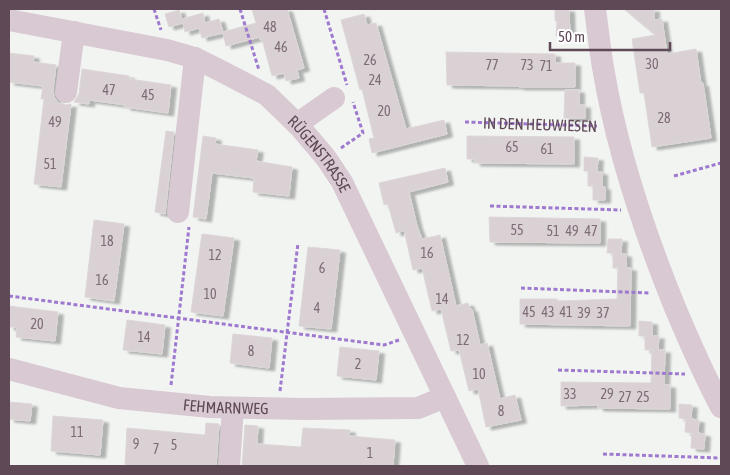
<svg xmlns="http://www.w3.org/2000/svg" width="730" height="475" viewBox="0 0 730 475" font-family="'Asap Condensed',sans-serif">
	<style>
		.building { fill: #d9d1d4; stroke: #ddd6d9; filter: url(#shadow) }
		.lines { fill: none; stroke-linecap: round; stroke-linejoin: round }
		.path { stroke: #9e79cf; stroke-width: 3; stroke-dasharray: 4 2.5; stroke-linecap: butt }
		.minor { stroke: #d9c9d2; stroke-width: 22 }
		.labels { text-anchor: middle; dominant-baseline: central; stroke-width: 5; stroke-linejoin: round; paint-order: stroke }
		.number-label { font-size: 14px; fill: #7e6b76 }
		.street-label { font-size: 16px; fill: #604957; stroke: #fff }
	</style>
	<defs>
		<filter id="shadow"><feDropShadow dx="5.5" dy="3" stdDeviation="1" flood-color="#0004"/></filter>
	</defs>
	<rect width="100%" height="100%" fill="#f2f4f2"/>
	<g class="building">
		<path d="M 252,9 L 287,9 L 304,68 L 297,70 L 299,78 L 286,81 L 284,73 L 272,76 L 262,39 L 260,40 L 260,37 L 226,46 L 223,33 L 202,38 L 199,28 L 185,32 L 183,23 L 169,27 L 165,14 L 179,10 L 182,19 L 203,13 L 205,23 L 219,19 L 223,32 L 256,23 Z"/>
		<path d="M 555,9 L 569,9 L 570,36 L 556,36 L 557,21 L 555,21 Z"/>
		<path d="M 624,9 L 654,9 L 654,20 L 662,19 L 667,54 L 696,49 L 701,84 L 703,83 L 711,138 L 652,147 L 644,93 L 640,93 L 632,39 L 655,35 Z"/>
		<path d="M 364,14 L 367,25 L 376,23 L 406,129 L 444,120 L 447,134 L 372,153 L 369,139 L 374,138 L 362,89 L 360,90 L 341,20 Z"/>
		<path d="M 446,52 L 555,54 L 555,63 L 575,63 L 575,87 L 519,87 L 519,86 L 447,85 Z"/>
		<path d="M 9,53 L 34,56 L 33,62 L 56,65 L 53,90 L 54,97 L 58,103 L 65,105 L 71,104 L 61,187 L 34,184 L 44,99 L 41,99 L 43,86 L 9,82 Z"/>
		<path d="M 82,69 L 129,76 L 129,79 L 171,85 L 168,113 L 125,107 L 126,105 L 89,100 L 89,104 L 74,102 L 79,94 Z"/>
		<path d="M 565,90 L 579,90 L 579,105 L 585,105 L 585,118 L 564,118 Z"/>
		<path d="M 166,131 L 174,132 L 165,214 L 155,212 Z"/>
		<path d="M 203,136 L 216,138 L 215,144 L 258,150 L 256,161 L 292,167 L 289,196 L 253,192 L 254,178 L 212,173 L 206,219 L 193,217 Z"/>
		<path d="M 467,136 L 574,137 L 574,164 L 475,163 L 475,159 L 467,159 Z"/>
		<path d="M 584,157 L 598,158 L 597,172 L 602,172 L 602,187 L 605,187 L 605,200 L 593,200 L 593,186 L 594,186 L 588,186 L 588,171 L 584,171 Z"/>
		<path d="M 445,168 L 448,182 L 409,192 L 417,226 L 422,239 L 440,235 L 456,306 L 468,303 L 470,309 L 472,309 L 480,345 L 487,343 L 500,399 L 515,395 L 521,420 L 486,427 L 478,389 L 469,391 L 459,350 L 451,351 L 441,309 L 432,311 L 422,268 L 413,270 L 404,230 L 396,233 L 388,204 L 384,205 L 379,183 Z"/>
		<path d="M 489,217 L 600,219 L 600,243 L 490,242 Z"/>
		<path d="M 94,220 L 124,224 L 114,301 L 85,297 Z"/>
		<path d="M 202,234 L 234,238 L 223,316 L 191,312 Z"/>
		<path d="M 608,239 L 622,239 L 621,254 L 626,254 L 626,268 L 631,268 L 630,326 L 520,324 L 520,299 L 557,299 L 557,301 L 617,299 L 618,268 L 613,268 L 613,253 L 607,253 Z"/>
		<path d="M 308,247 L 340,250 L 331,329 L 299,326 Z"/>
		<path d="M 9,306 L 58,312 L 55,341 L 16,337 L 17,327 L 9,327 Z"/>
		<path d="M 127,320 L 165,325 L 162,354 L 123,350 Z"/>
		<path d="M 639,321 L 652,322 L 652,336 L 659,336 L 658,350 L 665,350 L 664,385 L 670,385 L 670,409 L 598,408 L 598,405 L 561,406 L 561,382 L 651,383 L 652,350 L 654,350 L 645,350 L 645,336 L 647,336 L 639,336 Z"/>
		<path d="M 233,334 L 272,338 L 269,368 L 230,363 Z"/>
		<path d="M 340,347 L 379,351 L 376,380 L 337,376 Z"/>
		<path d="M 9,402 L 32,404 L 30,421 L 9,419 Z"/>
		<path d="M 679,404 L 692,405 L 691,419 L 699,420 L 698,433 L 705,434 L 704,449 L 691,448 L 692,433 L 685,432 L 686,419 L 679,418 Z"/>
		<path d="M 53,416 L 103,420 L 100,455 L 51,451 Z"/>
		<path d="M 206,423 L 219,424 L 216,466 L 125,466 L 127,428 L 205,435 Z"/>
		<path d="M 245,425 L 258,426 L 257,444 L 301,447 L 303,428 L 350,430 L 349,436 L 395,440 L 393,466 L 242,466 Z"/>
	</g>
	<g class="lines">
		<g class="path">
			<path d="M 154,9 L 161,30"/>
			<path d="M 240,9 L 259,70"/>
			<path d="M 324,9 L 347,85"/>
			<path id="s1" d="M 465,122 L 597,126"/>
			<path d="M 341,148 L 363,133 L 353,102"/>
			<path d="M 674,176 L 721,163"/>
			<path d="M 490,206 L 621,210"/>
			<path d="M 521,288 L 650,293"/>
			<path d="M 9,296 L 384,345 L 399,340"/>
			<path d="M 558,370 L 685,374"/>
			<path d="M 171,385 L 189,227"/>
			<path d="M 280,391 L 298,243"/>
			<path d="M 603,454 L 721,458"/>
		</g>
		<g class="minor">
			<path d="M 595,9 C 598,30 600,52 604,73 C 618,155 645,234 676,310 C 690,343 704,375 721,407"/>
			<path id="s2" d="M 9,20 L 167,50 L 195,58 L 221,71 L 267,95 L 299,126 L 326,158 L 342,182 L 478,466"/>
			<path d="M 66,92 L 74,32"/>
			<path d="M 297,124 L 334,98"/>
			<path d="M 178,212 L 195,58"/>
			<path id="s3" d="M 9,369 L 119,398 L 210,407 L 305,409 L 418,408 L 445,397"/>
			<path d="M 229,466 L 233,408"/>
		</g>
	</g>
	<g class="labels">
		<g class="number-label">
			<text x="270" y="27">48</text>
			<text x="281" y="47">46</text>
			<text x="370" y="60">26</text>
			<text x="652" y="64">30</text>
			<text x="492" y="65">77</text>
			<text x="527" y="65">73</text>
			<text x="546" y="66">71</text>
			<text x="375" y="80">24</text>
			<text x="109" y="90">47</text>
			<text x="148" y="95">45</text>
			<text x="384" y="111">20</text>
			<text x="664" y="118">28</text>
			<text x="55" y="122">49</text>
			<text x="512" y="147">65</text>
			<text x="547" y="149">61</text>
			<text x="50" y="164">51</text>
			<text x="517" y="230">55</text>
			<text x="553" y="231">51</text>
			<text x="572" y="231">49</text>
			<text x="591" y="231">47</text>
			<text x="107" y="241">18</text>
			<text x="427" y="253">16</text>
			<text x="215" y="255">12</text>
			<text x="322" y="268">6</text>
			<text x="102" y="280">16</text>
			<text x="210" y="294">10</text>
			<text x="442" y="299">14</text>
			<text x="317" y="308">4</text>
			<text x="529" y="312">45</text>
			<text x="548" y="312">43</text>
			<text x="566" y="312">41</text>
			<text x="584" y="313">39</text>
			<text x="603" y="313">37</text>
			<text x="37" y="324">20</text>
			<text x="144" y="337">14</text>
			<text x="463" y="340">12</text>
			<text x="251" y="351">8</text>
			<text x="358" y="364">2</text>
			<text x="479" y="374">10</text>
			<text x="570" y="394">33</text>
			<text x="607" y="394">29</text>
			<text x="625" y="397">27</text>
			<text x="643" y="397">25</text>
			<text x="501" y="411">8</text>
			<text x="77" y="432">11</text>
			<text x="136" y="444">9</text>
			<text x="174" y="445">5</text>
			<text x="156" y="449">7</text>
			<text x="370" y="453">1</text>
		</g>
		<g class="street-label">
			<text stroke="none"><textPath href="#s1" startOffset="75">IN DEN HEUWIESEN</textPath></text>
			<text stroke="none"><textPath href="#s2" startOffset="350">RÜGENSTRASSE</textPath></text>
			<text stroke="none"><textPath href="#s3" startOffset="221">FEHMARNWEG</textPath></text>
		</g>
	</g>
	<rect width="730" height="475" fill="none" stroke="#604957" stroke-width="20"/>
	<path d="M550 42v8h120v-8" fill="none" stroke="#604957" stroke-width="2.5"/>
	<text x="558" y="42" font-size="15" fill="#604957" stroke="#ffffff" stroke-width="4" paint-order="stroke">50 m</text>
</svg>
